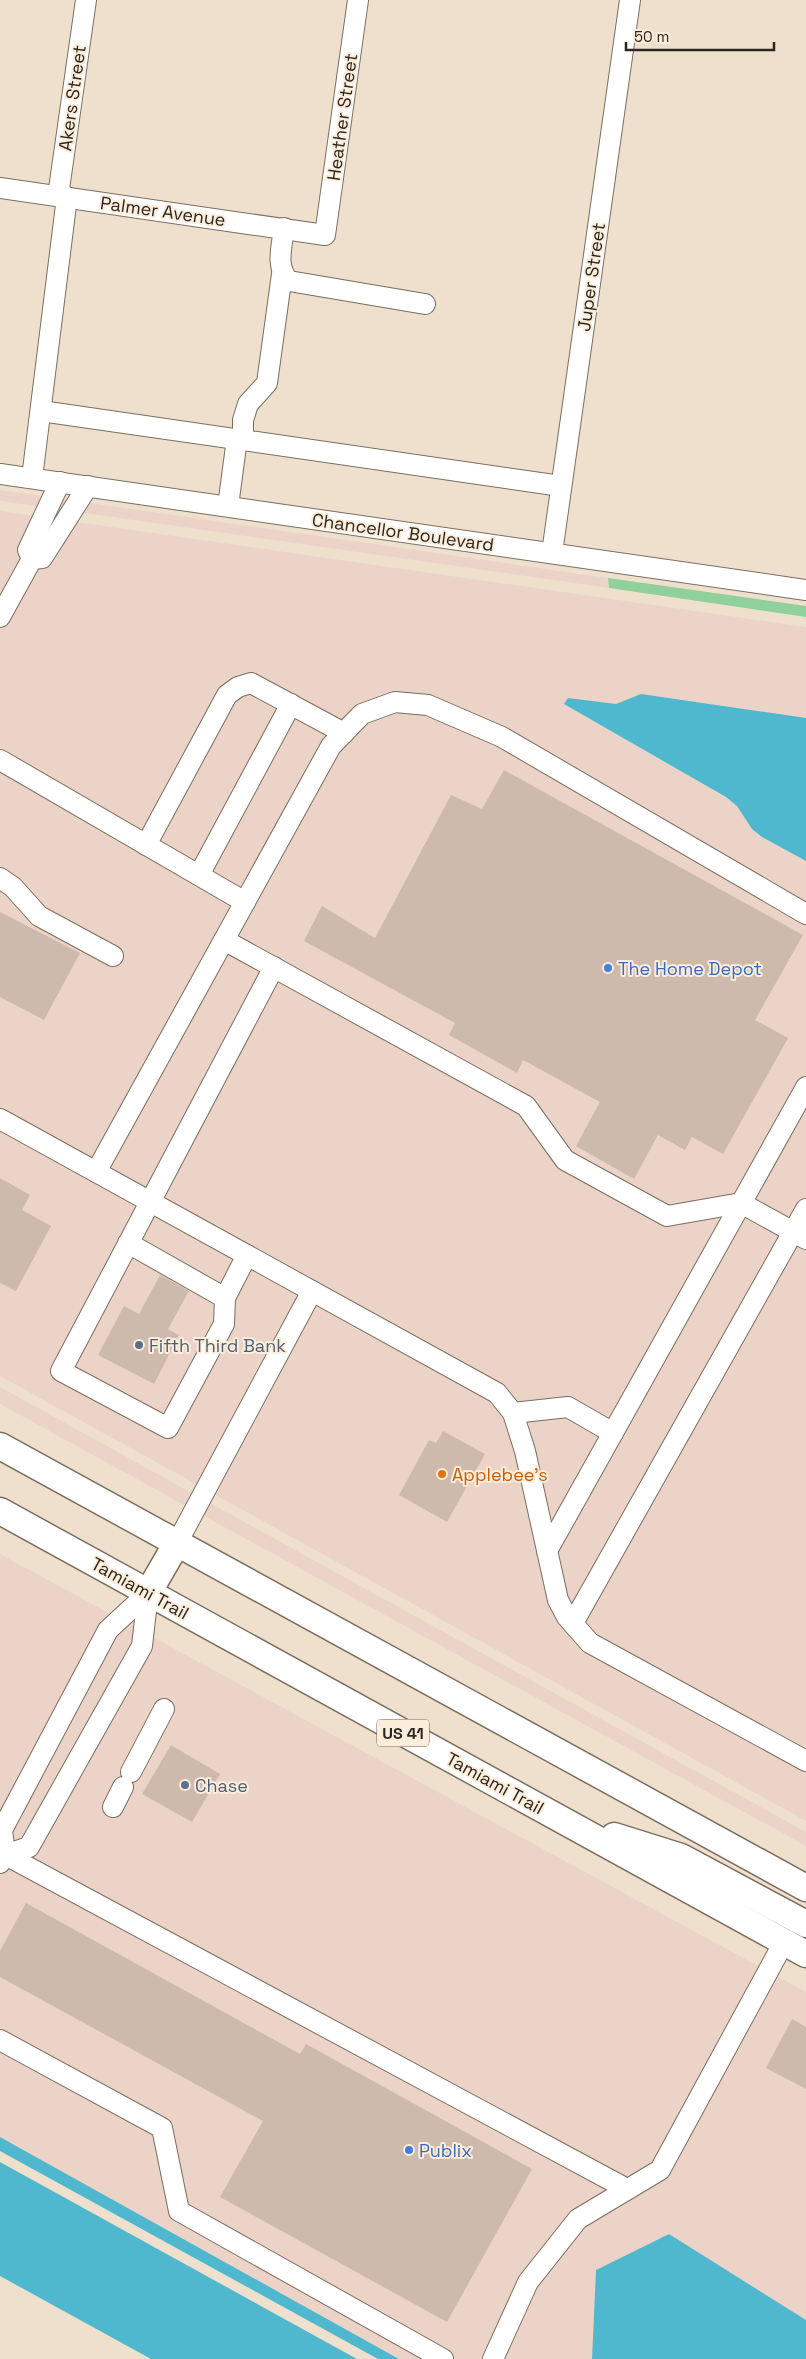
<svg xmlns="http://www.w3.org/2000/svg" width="806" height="2359" viewBox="0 0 806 2359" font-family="'Space Grotesk',sans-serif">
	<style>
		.commercial { fill: #ebd3c8 }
		.green { fill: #8fd09c }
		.water { fill: #50b8ce }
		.building { fill: #cdbaac }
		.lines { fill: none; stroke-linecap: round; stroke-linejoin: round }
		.minor-casing { stroke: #7b6e5e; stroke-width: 22 }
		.major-casing { stroke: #7b6e5e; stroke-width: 29 }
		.minor { stroke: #fff; stroke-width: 20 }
		.major { stroke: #fff; stroke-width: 26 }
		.shop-dot { fill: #3f7fe0; stroke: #fceddb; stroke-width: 2 }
		.service-dot { fill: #5c6f8a; stroke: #fceddb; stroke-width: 2 }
		.food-dot { fill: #e8710a; stroke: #fceddb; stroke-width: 2 }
		.labels { text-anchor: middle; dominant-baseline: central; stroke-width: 4; stroke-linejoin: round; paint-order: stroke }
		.shield { fill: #fceddb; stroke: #6a6258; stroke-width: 1 }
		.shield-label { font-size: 16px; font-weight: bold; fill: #2c2620 }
		.street-label { font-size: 18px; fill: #2c2620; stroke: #fceddb }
		.shop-label { font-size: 18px; fill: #366cbe; stroke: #fceddb; text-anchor: start }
		.service-label { font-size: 18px; fill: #4e5e75; stroke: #fceddb; text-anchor: start }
		.food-label { font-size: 18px; fill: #c56008; stroke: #fceddb; text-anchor: start }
	</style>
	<rect width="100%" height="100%" fill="#efe0ce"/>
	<g class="commercial">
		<path d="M 0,490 L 608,578 L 609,588 L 0,501 Z"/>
		<path d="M 0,511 L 806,627 L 806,1821 L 0,1376 Z"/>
		<path d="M 0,1387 L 806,1832 L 806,1846 L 0,1404 Z"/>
		<path d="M 0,1554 L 806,1992 L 806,2320 L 669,2234 L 596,2270 L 592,2359 L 399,2359 L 0,2137 Z"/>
	</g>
	<path class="green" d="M 608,578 L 806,606 L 806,617 L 609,588 Z"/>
	<g class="water">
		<path d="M 641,694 L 806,718 L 806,861 L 762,837 L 752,829 L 737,806 L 726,797 L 564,704 L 568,698 L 616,704 Z"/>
		<path d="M 0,2137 L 399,2359 L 378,2359 L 0,2151 Z"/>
		<path d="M 0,2162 L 357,2359 L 151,2359 L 0,2276 Z"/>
		<path d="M 669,2234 L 806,2320 L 806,2359 L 592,2359 L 596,2270 Z"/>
	</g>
	<g class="building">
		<path d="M 504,770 L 803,935 L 755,1020 L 788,1038 L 723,1154 L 692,1137 L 685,1150 L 658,1135 L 634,1179 L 576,1146 L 600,1102 L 523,1060 L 517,1073 L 449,1035 L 455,1023 L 304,941 L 322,906 L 375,938 L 451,795 L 482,809 Z"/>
		<path d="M 0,912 L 80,953 L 44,1020 L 0,997 Z"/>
		<path d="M 0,1178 L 30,1195 L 22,1210 L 51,1226 L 16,1291 L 0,1283 Z"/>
		<path d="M 160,1275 L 189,1291 L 168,1329 L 179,1335 L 154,1384 L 98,1355 L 124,1306 L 139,1314 Z"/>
		<path d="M 443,1431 L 485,1454 L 447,1522 L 399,1495 L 429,1440 L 436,1443 Z"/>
		<path d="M 171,1745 L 220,1774 L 192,1822 L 142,1794 Z"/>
		<path d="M 26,1903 L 300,2054 L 306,2044 L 532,2169 L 447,2322 L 220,2197 L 263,2121 L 0,1977 L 0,1951 Z"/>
		<path d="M 792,2019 L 806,2027 L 806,2089 L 766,2068 Z"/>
	</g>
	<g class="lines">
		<g class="minor-casing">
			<g id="minor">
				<path d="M 0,188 L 325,235 L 358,0"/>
				<path d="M 58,196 L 86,0"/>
				<path d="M 284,228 C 282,247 275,267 289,281 L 425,304"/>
				<path d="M 41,411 L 561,486"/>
				<path d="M 243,440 L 243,420 L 248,404 L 267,383 L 282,274"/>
				<path d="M 0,474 L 806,590"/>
				<path d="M 32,478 L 67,197"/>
				<path d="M 228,506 L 237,439"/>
				<path d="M 552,553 L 630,0"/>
				<path d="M 32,559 L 42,558 L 88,486"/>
				<path d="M 32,559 L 28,550 L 60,482"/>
				<path d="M 0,617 L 32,559"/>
				<path d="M 0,760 L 245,902"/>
				<path d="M 146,845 L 227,695 L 238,687 L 251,683 L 344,733"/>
				<path d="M 199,875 L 291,704"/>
				<path d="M 0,878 L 13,887 L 39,916 L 113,956"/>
				<path d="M 224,940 L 526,1106 L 565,1160 L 667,1216 L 741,1203 L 806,1239"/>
				<path d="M 0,1119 L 497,1393 L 513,1413 L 525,1451 L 558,1600 L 567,1617 L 590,1643 L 806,1761"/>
				<path d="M 96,1172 L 331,746 L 362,714 L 395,702 L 428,705 L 502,737 L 806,914"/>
				<path d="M 128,1243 L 225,1298 L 224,1324 L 168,1428 L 61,1371 L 274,967"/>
				<path d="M 225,1298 L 247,1255"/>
				<path d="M 513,1413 L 568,1407 L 613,1433"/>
				<path d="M 177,1543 L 312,1291"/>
				<path d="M 547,1551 L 806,1087"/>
				<path d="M 573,1623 L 806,1209"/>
				<path d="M 131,1772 L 164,1709"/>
				<path d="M 113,1807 L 123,1787"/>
				<path d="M 0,1852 L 627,2189"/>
				<path d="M 5,1855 L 29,1847 L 142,1646 L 148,1593"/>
				<path d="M 0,1863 L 5,1855 L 2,1830 L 108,1630 L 148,1593"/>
				<path d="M 0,2040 L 162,2128 L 179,2211 L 443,2359"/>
				<path d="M 493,2359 L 528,2282 L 578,2219 L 660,2170 L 784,1942"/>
			</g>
		</g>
		<g class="major-casing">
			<g id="major">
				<path d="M 0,1446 L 806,1888"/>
				<path d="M 0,1511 L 806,1954"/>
				<path d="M 148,1593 L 177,1543"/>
				<path d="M 614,1836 L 681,1857 L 806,1924"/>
			</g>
		</g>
		<use href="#minor" class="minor"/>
		<use href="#major" class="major"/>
	</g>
	<g class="shop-dot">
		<circle cx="608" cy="968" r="5"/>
		<circle cx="409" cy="2150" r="5"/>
	</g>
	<g class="service-dot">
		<circle cx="139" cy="1345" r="5"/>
		<circle cx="185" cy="1785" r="5"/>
	</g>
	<circle class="food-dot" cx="442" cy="1474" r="5"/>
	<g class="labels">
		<rect class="shield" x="377" y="1719.5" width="52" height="27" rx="4"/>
		<g class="shield-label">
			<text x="403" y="1733">US 41</text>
		</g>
		<g class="street-label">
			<text transform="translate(72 98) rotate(-82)">Akers Street</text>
			<text transform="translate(342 117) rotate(-82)">Heather Street</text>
			<text transform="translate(163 211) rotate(8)">Palmer Avenue</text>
			<text transform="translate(591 277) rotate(-82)">Juper Street</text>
			<text transform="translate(403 532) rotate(8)">Chancellor Boulevard</text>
			<text transform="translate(140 1588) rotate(29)">Tamiami Trail</text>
			<text transform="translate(495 1783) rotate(29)">Tamiami Trail</text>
		</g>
		<g class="shop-label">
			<text x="618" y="968">The Home Depot</text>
			<text x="419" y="2150">Publix</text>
		</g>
		<g class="service-label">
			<text x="149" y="1345">Fifth Third Bank</text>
			<text x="195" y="1785">Chase</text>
		</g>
		<g class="food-label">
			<text x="452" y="1474">Applebee's</text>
		</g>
	</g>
	<path d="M626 42v8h148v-8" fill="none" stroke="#2c2620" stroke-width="2.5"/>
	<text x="634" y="42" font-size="15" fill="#2c2620" stroke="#fceddb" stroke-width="4" paint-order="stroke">50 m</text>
</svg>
